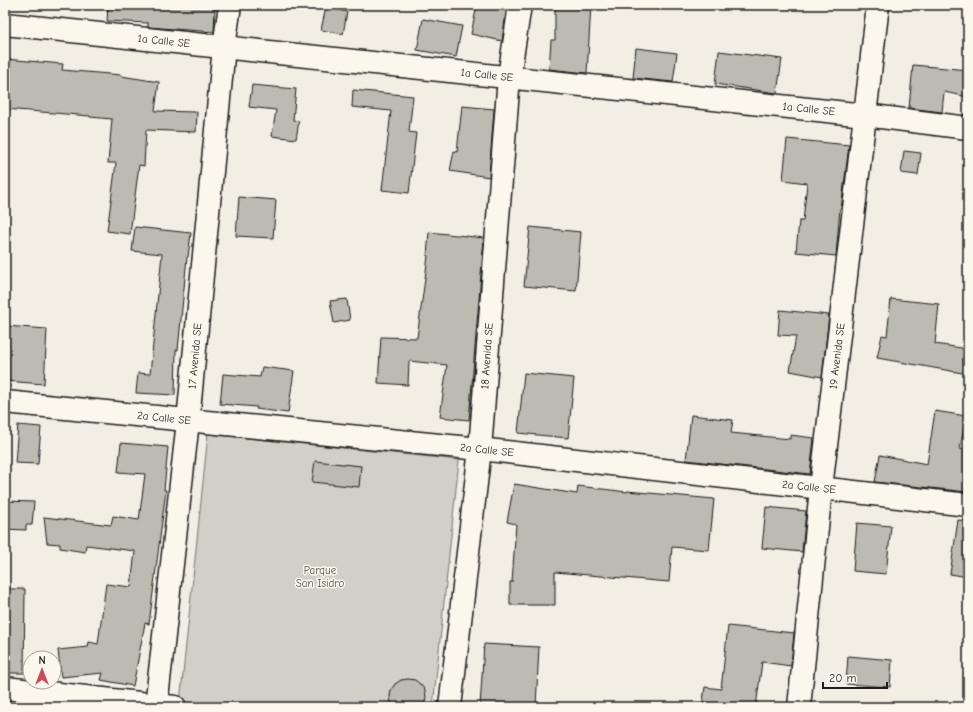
<svg xmlns="http://www.w3.org/2000/svg" width="973" height="712" viewBox="0 0 973 712" font-family="'Comic Neue',sans-serif">
	<style>
		.green { fill: #d2cfc6; stroke: #777671 }
		.building { fill: #bdbab1; stroke: #1c1c1c }
		.lines { fill: none; stroke-linecap: round; stroke-linejoin: round }
		.minor-casing { stroke: #1c1c1c; stroke-width: 25 }
		.minor { stroke: #fbf7ec; stroke-width: 22 }
		.labels { text-anchor: middle; dominant-baseline: central; stroke-width: 3; stroke-linejoin: round; paint-order: stroke }
		.street-label { font-size: 11px; fill: #1c1c1c; stroke: #fbf7ec }
		.park-label { font-size: 11px; fill: #53524f; stroke: #fbf7ec }
	</style>
	<rect width="100%" height="100%" fill="#f2eee4"/>
	<filter id="ink" filterUnits="userSpaceOnUse"><feTurbulence type="fractalNoise" baseFrequency=".025" numOctaves="2"/><feDisplacementMap in="SourceGraphic" scale="8" xChannelSelector="R" yChannelSelector="G"/><feConvolveMatrix kernelMatrix="1 2 1 2 8 2 1 2 1" color-interpolation-filters="sRGB"/></filter>
	<g filter="url(#ink)">
		<path class="green" d="M 208,434 L 459,460 L 433,707 L 225,707 L 180,702 Z"/>
		<g class="building">
			<path d="M 108,5 L 190,5 L 215,7 L 214,32 L 148,27 L 148,23 L 107,21 Z"/>
			<path d="M 477,5 L 507,5 L 502,41 L 471,34 Z"/>
			<path d="M 555,5 L 591,5 L 587,73 L 549,69 L 551,40 L 555,40 Z"/>
			<path d="M 326,7 L 347,12 L 343,34 L 321,30 Z"/>
			<path d="M 423,19 L 462,26 L 456,57 L 417,50 Z"/>
			<path d="M 636,48 L 677,53 L 673,82 L 633,78 Z"/>
			<path d="M 719,51 L 782,59 L 777,93 L 715,84 Z"/>
			<path d="M 5,59 L 63,64 L 62,70 L 121,75 L 121,76 L 159,82 L 155,111 L 197,112 L 196,132 L 146,130 L 144,166 L 139,165 L 130,234 L 107,231 L 116,163 L 108,163 L 112,119 L 90,117 L 90,116 L 5,109 Z"/>
			<path d="M 913,65 L 968,70 L 968,97 L 944,92 L 942,112 L 909,108 Z"/>
			<path d="M 252,85 L 296,89 L 293,120 L 299,121 L 296,139 L 272,136 L 276,110 L 249,107 Z"/>
			<path d="M 353,90 L 413,96 L 409,132 L 416,133 L 409,193 L 382,190 L 391,111 L 352,107 Z"/>
			<path d="M 462,106 L 494,109 L 489,177 L 450,171 L 454,151 L 457,152 Z"/>
			<path d="M 787,139 L 849,145 L 841,209 L 840,208 L 836,256 L 796,252 L 799,221 L 803,221 L 807,183 L 783,180 Z"/>
			<path d="M 904,151 L 921,153 L 918,175 L 901,173 Z"/>
			<path d="M 239,197 L 276,200 L 273,238 L 236,236 Z"/>
			<path d="M 135,227 L 191,233 L 188,257 L 187,257 L 178,350 L 176,350 L 175,395 L 136,393 L 138,373 L 150,374 L 162,254 L 132,251 Z"/>
			<path d="M 530,227 L 581,232 L 576,291 L 524,286 Z"/>
			<path d="M 429,232 L 484,238 L 469,420 L 440,417 L 447,365 L 409,361 L 408,385 L 378,383 L 381,337 L 417,338 L 428,256 L 427,256 Z"/>
			<path d="M 347,299 L 350,320 L 334,323 L 330,301 Z"/>
			<path d="M 891,299 L 939,304 L 935,344 L 968,349 L 968,374 L 877,358 L 882,335 L 887,336 Z"/>
			<path d="M 780,310 L 829,315 L 822,377 L 790,371 L 796,336 L 778,335 Z"/>
			<path d="M 5,326 L 47,329 L 44,384 L 5,381 Z"/>
			<path d="M 262,367 L 294,371 L 288,413 L 256,409 L 257,407 L 220,404 L 223,374 L 260,377 Z"/>
			<path d="M 524,373 L 574,378 L 568,438 L 518,433 Z"/>
			<path d="M 935,411 L 966,416 L 960,449 L 968,450 L 968,492 L 875,482 L 880,455 L 927,464 Z"/>
			<path d="M 691,415 L 733,420 L 731,433 L 790,439 L 790,435 L 814,438 L 810,474 L 686,460 Z"/>
			<path d="M 18,425 L 41,427 L 38,464 L 15,463 Z"/>
			<path d="M 121,443 L 168,447 L 164,490 L 166,490 L 149,624 L 145,623 L 133,686 L 101,680 L 103,673 L 61,677 L 58,650 L 88,647 L 89,642 L 98,644 L 106,584 L 131,587 L 135,551 L 86,545 L 85,552 L 60,548 L 60,544 L 47,543 L 44,517 L 111,525 L 113,516 L 139,520 L 145,474 L 118,472 Z"/>
			<path d="M 315,461 L 361,466 L 359,487 L 312,482 Z"/>
			<path d="M 514,484 L 577,494 L 578,486 L 627,492 L 627,491 L 714,499 L 709,550 L 672,547 L 669,582 L 555,572 L 555,605 L 510,605 L 510,582 L 512,582 L 516,524 L 507,522 Z"/>
			<path d="M 5,501 L 34,502 L 32,525 L 26,525 L 26,530 L 5,529 Z"/>
			<path d="M 766,507 L 806,511 L 802,552 L 762,548 Z"/>
			<path d="M 958,520 L 968,521 L 968,577 L 950,574 Z"/>
			<path d="M 857,523 L 891,526 L 886,574 L 853,571 Z"/>
			<path d="M 5,589 L 25,589 L 24,673 L 5,673 Z"/>
			<path d="M 728,626 L 794,633 L 791,666 L 762,662 L 756,707 L 702,707 L 705,687 L 721,689 Z"/>
			<path d="M 484,644 L 539,647 L 536,707 L 480,707 Z"/>
			<path d="M 848,656 L 892,660 L 890,687 L 846,684 Z"/>
			<path d="M 408,679 L 415,680 L 420,684 L 425,690 L 426,697 L 424,707 L 392,707 L 390,697 L 391,690 L 395,684 L 401,680 Z"/>
		</g>
		<g class="lines">
			<g class="minor-casing">
				<g id="minor">
					<path d="M 5,24 L 865,115 L 968,128"/>
					<path d="M 5,402 L 480,449 L 968,505"/>
					<path d="M 5,688 L 175,707"/>
					<path d="M 156,707 L 188,421 L 224,47 L 230,5"/>
					<path d="M 450,707 L 480,449 L 509,77 L 520,5"/>
					<path d="M 799,707 L 821,488 L 878,5"/>
				</g>
			</g>
			<use href="#minor" class="minor"/>
		</g>
	</g>
	<g class="labels">
		<g class="street-label">
			<text transform="translate(164 41) rotate(6)">1a Calle SE</text>
			<text transform="translate(487 75) rotate(6)">1a Calle SE</text>
			<text transform="translate(809 109) rotate(6)">1a Calle SE</text>
			<text transform="translate(195 356) rotate(-85)">17 Avenida SE</text>
			<text transform="translate(487 356) rotate(-86)">18 Avenida SE</text>
			<text transform="translate(837 356) rotate(-83)">19 Avenida SE</text>
			<text transform="translate(164 418) rotate(6)">2a Calle SE</text>
			<text transform="translate(487 450) rotate(6)">2a Calle SE</text>
			<text transform="translate(809 487) rotate(6)">2a Calle SE</text>
		</g>
		<g class="park-label">
			<text x="320" y="570">Parque<tspan x="320" dy="13">San Isidro</tspan></text>
		</g>
	</g>
	<rect width="973" height="712" fill="none" stroke="#fbf7ec" stroke-width="20"/>
	<rect x="10" y="10" width="953" height="692" fill="none" stroke="#1c1c1c" stroke-width="1.5" filter="url(#ink)"/>
	<g transform="translate(42 670)"><circle r="19" fill="#fbf7ec" stroke="#a29f99"/>
	<path d="M0-3L7 15L0 10L-7 15Z" fill="#d1495b"/>
	<text y="-6" font-size="11" font-weight="bold" text-anchor="middle" fill="#1c1c1c">N</text>
	</g>
	<path d="M823 682v6h64v-6" fill="none" stroke="#1c1c1c" stroke-width="2"/>
	<text x="829" y="682" font-size="12" fill="#1c1c1c" stroke="#fbf7ec" stroke-width="3" paint-order="stroke">20 m</text>
</svg>
